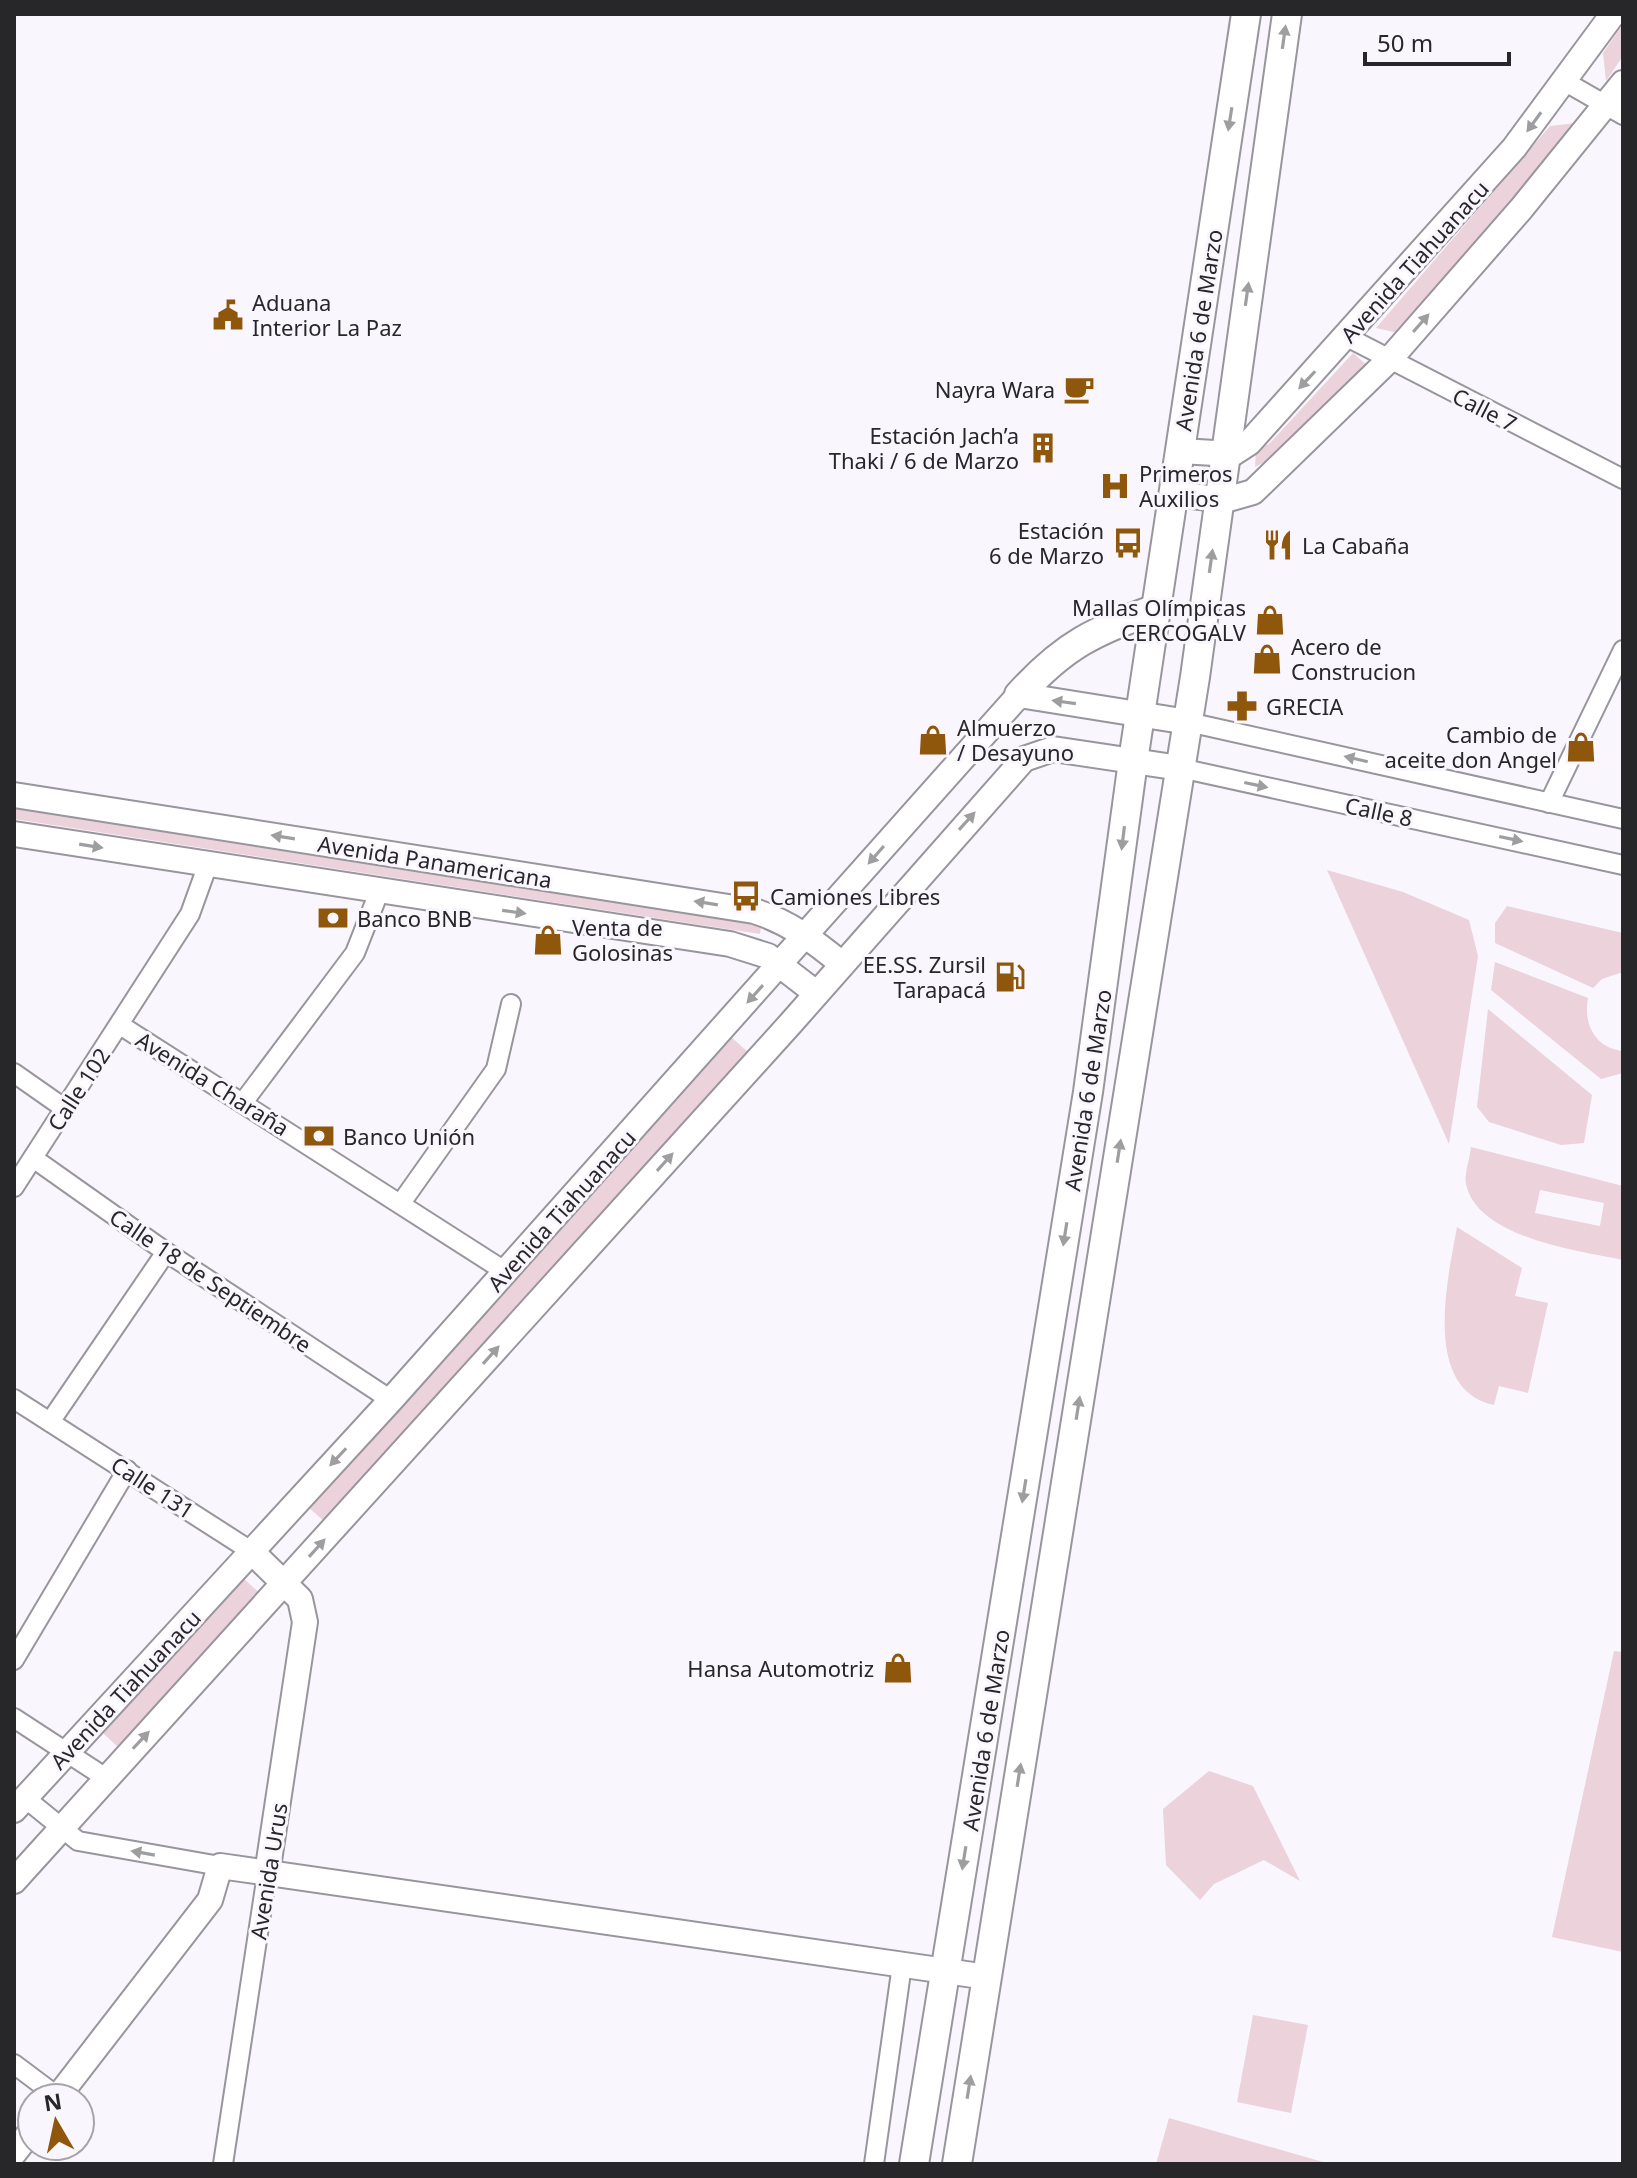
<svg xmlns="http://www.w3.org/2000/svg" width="1637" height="2178" viewBox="0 0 1637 2178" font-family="'Noto Sans',sans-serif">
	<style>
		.green { fill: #ebd2db; fill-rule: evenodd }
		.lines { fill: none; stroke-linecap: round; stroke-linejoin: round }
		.minor-casing { stroke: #99959d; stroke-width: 22 }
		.major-casing { stroke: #99959d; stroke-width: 28 }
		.highway-casing { stroke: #99959d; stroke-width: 32 }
		.minor { stroke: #fff; stroke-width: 18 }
		.major { stroke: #fff; stroke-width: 24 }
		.highway { stroke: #fff; stroke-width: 28 }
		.oneway { fill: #9e9d9f }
		.labels { text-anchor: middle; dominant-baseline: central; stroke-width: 6; stroke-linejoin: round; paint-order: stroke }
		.street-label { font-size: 22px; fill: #272629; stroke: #faf6fe }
		.poi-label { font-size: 22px; fill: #272629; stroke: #faf6fe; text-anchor: start }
	</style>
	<rect width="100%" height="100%" fill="#faf6fe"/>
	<g class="green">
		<path d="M 1623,24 L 1623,56 L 1606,81 L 1603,53 Z"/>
		<path d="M 1576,123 L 1398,333 L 1376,328 L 1550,126 Z"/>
		<path d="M 1353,353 L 1368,366 L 1270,459 L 1255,467 L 1256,449 L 1269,444 Z"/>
		<path d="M 14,806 L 762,921 L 760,934 L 14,819 Z"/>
		<path d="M 1327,870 L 1403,892 L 1469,920 L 1478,956 L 1449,1144 Z"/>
		<path d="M 1507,906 L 1623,933 L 1623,972 L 1602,979 L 1593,988 L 1495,943 L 1495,923 Z"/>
		<path d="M 1495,962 L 1588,998 C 1583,1024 1595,1048 1623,1051 L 1623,1073 L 1601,1079 L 1491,990 Z"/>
		<path d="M 1488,1009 L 1592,1095 L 1584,1143 L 1561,1145 L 1489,1122 L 1477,1107 Z"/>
		<path d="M 731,1037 L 748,1052 L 325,1522 L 308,1507 Z"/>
		<path d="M 1471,1147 L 1623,1186 L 1623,1260 C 1580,1251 1477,1238 1466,1184 C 1464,1174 1470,1158 1471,1147 ZM 1540,1190 L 1604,1203 L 1600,1226 L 1535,1213 Z"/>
		<path d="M 1457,1227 L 1522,1268 L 1515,1296 L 1548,1303 L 1528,1393 L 1499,1386 L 1494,1405 C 1421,1389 1448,1278 1457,1227 Z"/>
		<path d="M 244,1579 L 262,1595 L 121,1750 L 103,1733 Z"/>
		<path d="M 1614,1651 L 1623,1652 L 1623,1952 L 1552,1937 Z"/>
		<path d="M 1209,1771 L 1253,1786 L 1300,1881 L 1264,1860 L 1214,1884 L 1200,1900 L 1166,1865 L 1163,1809 Z"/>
		<path d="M 1253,2015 L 1308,2025 L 1291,2113 L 1237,2102 Z"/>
		<path d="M 1169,2118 L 1330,2164 L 1156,2164 Z"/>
	</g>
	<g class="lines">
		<g class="minor-casing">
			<g id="minor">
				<path d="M 1564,81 L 1623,115"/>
				<path d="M 1347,337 L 1623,479"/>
				<path d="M 1188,722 L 1623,819"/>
				<path d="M 1180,768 L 1623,865"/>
				<path d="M 1549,803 L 1623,650"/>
				<path d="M 120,1025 L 506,1272"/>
				<path d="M 14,1073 L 64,1108"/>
				<path d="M 244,1101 L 355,953 L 379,892"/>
				<path d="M 33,1158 L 166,1252 L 391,1400"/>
				<path d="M 14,1187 L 190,914 L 208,864"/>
				<path d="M 401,1203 L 496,1069 L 511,1004"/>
				<path d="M 14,1399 L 251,1551"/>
				<path d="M 50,1422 L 166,1252"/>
				<path d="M 14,1660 L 127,1470"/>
				<path d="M 14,1718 L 106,1778"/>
				<path d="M 25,1798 L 78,1841 L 220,1866"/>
				<path d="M 14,2064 L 58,2097"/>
				<path d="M 223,2164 L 267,1874"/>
				<path d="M 874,2164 L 902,1965"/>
			</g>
		</g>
		<g class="major-casing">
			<g id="major">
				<path d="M 1180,451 L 1232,454 L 1249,443 L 1514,148 L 1613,14"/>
				<path d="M 1175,494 L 1225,500 L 1253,492 L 1389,360 L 1521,209 L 1623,83"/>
				<path d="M 14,795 L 754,911 C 789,922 814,941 842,964"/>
				<path d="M 14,834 L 730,944 L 768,956 L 816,993"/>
				<path d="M 251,1551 L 300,1599 L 305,1622 L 267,1874"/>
				<path d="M 14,1810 L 391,1400 L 1019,695 L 1188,722"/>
				<path d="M 14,1881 L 791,1023 L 1024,759 L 1053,749 L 1180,768"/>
				<path d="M 57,2098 L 210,1900 L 220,1866 L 987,1977"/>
				<path d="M 14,2153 L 32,2130"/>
			</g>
		</g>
		<g class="highway-casing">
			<g id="highway">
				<path d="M 1019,695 C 1066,643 1094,632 1158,608"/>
				<path d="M 914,2164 L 1088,1092 L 1133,761 L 1246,14"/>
				<path d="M 957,2164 L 1195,677 L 1287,14"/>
			</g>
		</g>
		<use href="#minor" class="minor"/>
		<use href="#major" class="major"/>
		<use href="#highway" class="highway"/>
	</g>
	<defs><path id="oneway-solid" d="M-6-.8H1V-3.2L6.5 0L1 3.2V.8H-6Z" transform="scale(2)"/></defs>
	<g class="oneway">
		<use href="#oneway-solid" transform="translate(1284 37) rotate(-82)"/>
		<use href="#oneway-solid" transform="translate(1230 119) rotate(99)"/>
		<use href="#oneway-solid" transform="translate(1534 122) rotate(126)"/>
		<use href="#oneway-solid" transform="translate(1247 294) rotate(-82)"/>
		<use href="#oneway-solid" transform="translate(1421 323) rotate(-49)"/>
		<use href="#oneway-solid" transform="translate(1307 380) rotate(133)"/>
		<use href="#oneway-solid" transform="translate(1211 561) rotate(-82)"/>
		<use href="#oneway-solid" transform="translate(1064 702) rotate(-172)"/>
		<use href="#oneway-solid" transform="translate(1356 759) rotate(-167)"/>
		<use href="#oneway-solid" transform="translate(1256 785) rotate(12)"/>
		<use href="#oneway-solid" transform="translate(967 821) rotate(-48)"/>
		<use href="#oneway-solid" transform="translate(283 837) rotate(-171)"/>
		<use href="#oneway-solid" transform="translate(1123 838) rotate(97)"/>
		<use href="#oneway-solid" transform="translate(1511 839) rotate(12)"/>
		<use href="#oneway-solid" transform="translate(91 846) rotate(9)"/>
		<use href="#oneway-solid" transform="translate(876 855) rotate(131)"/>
		<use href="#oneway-solid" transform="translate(706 903) rotate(-171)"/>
		<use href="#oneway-solid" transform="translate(514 912) rotate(8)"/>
		<use href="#oneway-solid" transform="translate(755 994) rotate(132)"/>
		<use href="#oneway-solid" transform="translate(1119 1151) rotate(-81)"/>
		<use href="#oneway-solid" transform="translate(665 1162) rotate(-48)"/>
		<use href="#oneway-solid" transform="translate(1065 1234) rotate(99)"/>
		<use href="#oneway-solid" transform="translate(491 1355) rotate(-48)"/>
		<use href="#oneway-solid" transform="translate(1078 1408) rotate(-81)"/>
		<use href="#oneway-solid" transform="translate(338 1457) rotate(133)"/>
		<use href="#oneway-solid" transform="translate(1024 1491) rotate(99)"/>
		<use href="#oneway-solid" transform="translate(317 1548) rotate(-48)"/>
		<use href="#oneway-solid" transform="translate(141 1740) rotate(-47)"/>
		<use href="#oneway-solid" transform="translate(1019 1775) rotate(-81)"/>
		<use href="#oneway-solid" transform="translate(143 1853) rotate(-170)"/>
		<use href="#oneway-solid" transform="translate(964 1858) rotate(99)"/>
		<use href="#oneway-solid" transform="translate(969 2087) rotate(-81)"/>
	</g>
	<defs>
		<g id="civic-bare" transform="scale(2.4)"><path d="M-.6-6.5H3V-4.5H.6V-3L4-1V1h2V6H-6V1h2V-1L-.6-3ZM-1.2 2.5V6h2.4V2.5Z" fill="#8e570b" stroke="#faf6fe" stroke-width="2.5" paint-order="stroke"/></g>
		<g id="cafe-bare" transform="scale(2.4)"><path d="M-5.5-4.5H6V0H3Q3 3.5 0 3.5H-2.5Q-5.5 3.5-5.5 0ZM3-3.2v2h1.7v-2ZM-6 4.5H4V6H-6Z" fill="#8e570b" stroke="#faf6fe" stroke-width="2.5" paint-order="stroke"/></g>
		<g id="building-bare" transform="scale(2.4)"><path d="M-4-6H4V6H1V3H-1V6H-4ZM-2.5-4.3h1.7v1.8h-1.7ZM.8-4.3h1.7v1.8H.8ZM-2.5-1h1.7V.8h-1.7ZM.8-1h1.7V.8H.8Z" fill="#8e570b" stroke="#faf6fe" stroke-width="2.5" paint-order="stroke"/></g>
		<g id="hospital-bare" transform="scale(2.4)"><path d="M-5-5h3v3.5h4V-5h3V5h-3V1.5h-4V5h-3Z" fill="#8e570b" stroke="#faf6fe" stroke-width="2.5" paint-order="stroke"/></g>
		<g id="bus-bare" transform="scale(2.4)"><path d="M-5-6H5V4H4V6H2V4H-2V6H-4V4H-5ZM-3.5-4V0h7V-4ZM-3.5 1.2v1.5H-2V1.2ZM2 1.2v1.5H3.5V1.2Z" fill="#8e570b" stroke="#faf6fe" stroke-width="2.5" paint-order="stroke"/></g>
		<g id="restaurant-bare" transform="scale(2.4)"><path d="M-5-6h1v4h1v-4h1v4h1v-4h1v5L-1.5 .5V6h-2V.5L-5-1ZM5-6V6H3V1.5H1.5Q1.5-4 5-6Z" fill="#8e570b" stroke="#faf6fe" stroke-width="2.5" paint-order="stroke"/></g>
		<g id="shop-bare" transform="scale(2.4)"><path d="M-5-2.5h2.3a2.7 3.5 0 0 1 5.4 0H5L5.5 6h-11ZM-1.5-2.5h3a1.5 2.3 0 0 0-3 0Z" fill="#8e570b" stroke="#faf6fe" stroke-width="2.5" paint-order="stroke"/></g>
		<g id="pharmacy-bare" transform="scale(2.4)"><path d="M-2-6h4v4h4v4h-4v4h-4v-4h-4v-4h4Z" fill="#8e570b" stroke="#faf6fe" stroke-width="2.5" paint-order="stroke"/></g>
		<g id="bank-bare" transform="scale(2.4)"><path d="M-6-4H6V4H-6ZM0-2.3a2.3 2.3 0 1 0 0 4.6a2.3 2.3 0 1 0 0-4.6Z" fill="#8e570b" stroke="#faf6fe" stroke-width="2.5" paint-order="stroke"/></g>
		<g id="fuel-bare" transform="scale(2.4)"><path d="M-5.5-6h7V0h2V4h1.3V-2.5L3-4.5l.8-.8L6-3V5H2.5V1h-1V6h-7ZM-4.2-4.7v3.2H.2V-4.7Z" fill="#8e570b" stroke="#faf6fe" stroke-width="2.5" paint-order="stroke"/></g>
	</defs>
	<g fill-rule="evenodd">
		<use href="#civic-bare" x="228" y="315"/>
		<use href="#cafe-bare" x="1079" y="389"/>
		<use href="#building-bare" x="1043" y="448"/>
		<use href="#hospital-bare" x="1115" y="486"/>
		<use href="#bus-bare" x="1128" y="543"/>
		<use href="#restaurant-bare" x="1278" y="545"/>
		<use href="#shop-bare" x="1270" y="620"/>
		<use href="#shop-bare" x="1267" y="659"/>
		<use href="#pharmacy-bare" x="1242" y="706"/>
		<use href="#shop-bare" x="933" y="740"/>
		<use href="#shop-bare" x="1581" y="747"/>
		<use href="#bus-bare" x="746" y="896"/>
		<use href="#bank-bare" x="333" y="918"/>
		<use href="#shop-bare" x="548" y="940"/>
		<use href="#fuel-bare" x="1010" y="977"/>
		<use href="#bank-bare" x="319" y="1136"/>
		<use href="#shop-bare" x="898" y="1668"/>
	</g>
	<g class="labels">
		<g class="street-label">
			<text transform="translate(1414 261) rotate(-48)">Avenida Tiahuanacu</text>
			<text transform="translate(1198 330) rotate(-81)">Avenida 6 de Marzo</text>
			<text transform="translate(1485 409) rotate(27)">Calle 7</text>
			<text transform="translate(1379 811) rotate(12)">Calle 8</text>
			<text transform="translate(435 861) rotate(9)">Avenida Panamericana</text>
			<text transform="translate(213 1083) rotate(32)">Avenida Charaña</text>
			<text transform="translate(78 1089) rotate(-57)">Calle 102</text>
			<text transform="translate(1087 1090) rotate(-81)">Avenida 6 de Marzo</text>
			<text transform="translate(561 1210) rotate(-48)">Avenida Tiahuanacu</text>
			<text transform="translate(211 1280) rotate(34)">Calle 18 de Septiembre</text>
			<text transform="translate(153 1487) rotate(33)">Calle 131</text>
			<text transform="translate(125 1689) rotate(-47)">Avenida Tiahuanacu</text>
			<text transform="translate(985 1730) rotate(-81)">Avenida 6 de Marzo</text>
			<text transform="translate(268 1871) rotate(-81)">Avenida Urus</text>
		</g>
		<g class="poi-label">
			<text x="252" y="302">Aduana<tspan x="252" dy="25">Interior La Paz</tspan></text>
			<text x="1055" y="389" text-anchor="end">Nayra Wara</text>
			<text x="1019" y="435" text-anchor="end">Estación Jach’a<tspan x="1019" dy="25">Thaki / 6 de Marzo</tspan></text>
			<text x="1139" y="473">Primeros<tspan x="1139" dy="25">Auxilios</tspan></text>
			<text x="1104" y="530" text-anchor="end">Estación<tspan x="1104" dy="25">6 de Marzo</tspan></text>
			<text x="1302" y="545">La Cabaña</text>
			<text x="1246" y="607" text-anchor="end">Mallas Olímpicas<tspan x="1246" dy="25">CERCOGALV</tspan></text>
			<text x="1291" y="646">Acero de<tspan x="1291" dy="25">Construcion</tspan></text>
			<text x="1266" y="706">GRECIA</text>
			<text x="957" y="727">Almuerzo<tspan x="957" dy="25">/ Desayuno</tspan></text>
			<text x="1557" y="734" text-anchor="end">Cambio de<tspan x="1557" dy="25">aceite don Angel</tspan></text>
			<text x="770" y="896">Camiones Libres</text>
			<text x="357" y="918">Banco BNB</text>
			<text x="572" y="927">Venta de<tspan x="572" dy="25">Golosinas</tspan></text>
			<text x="986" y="964" text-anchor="end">EE.SS. Zursil<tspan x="986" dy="25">Tarapacá</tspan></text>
			<text x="343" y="1136">Banco Unión</text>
			<text x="874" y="1668" text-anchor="end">Hansa Automotriz</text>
		</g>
	</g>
	<rect width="1637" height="2178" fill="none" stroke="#272629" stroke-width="32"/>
	<g transform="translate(56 2122) rotate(351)"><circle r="38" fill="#faf6fe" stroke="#a6a3a9" stroke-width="2"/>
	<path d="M0-6L14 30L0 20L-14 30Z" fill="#8e570b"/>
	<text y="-12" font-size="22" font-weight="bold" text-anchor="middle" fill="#272629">N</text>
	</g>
	<path d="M1365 52v12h144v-12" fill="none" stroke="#272629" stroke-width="4"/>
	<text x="1377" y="52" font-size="24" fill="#272629" stroke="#faf6fe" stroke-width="6" paint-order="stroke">50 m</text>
</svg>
